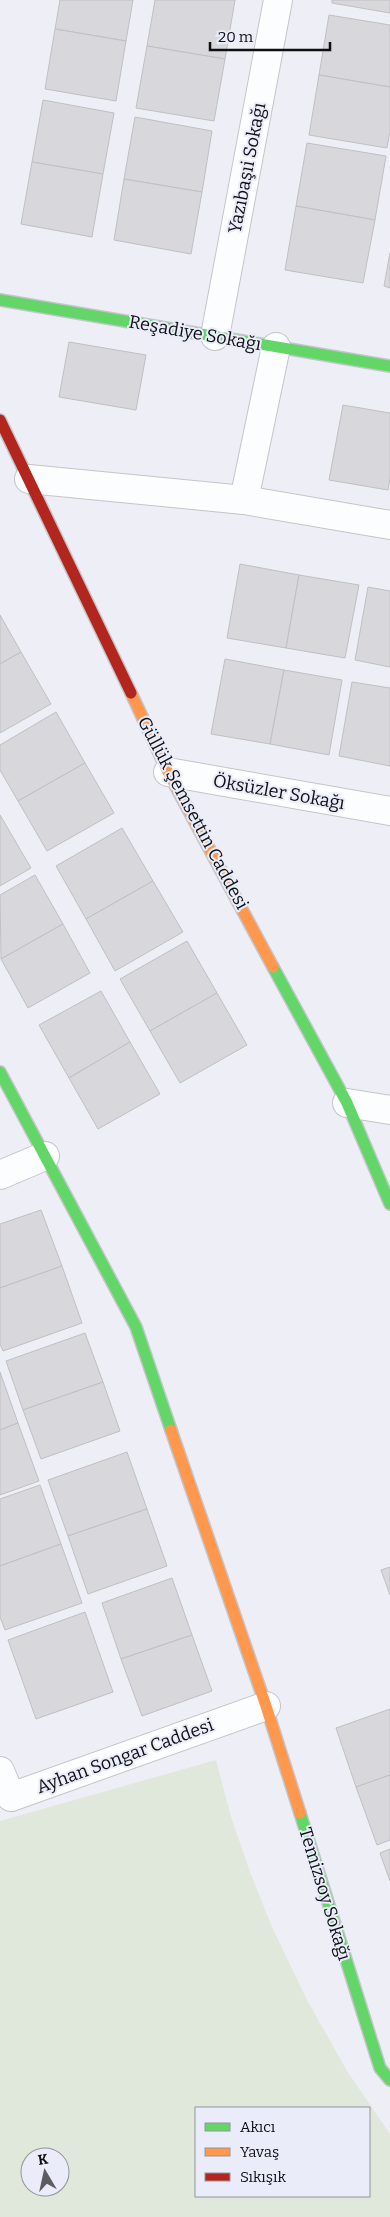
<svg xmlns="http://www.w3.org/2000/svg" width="390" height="2217" viewBox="0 0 390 2217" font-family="Bitter,serif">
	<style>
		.green { fill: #dfe8da; fill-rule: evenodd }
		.building { fill: #d7d7dc; stroke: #bfbfc4 }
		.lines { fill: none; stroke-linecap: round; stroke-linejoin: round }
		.street-casing { stroke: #c4c5cb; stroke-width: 30 }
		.fast-casing { stroke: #c4c5cb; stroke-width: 14 }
		.slow-casing { stroke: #c4c5cb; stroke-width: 14 }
		.jam-casing { stroke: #c4c5cb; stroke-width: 14 }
		.street { stroke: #fcfdfe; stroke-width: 28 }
		.fast { stroke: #63d668; stroke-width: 11 }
		.slow { stroke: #ff974d; stroke-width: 11 }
		.jam { stroke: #b3261e; stroke-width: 11 }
		.labels { text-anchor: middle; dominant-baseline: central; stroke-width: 4; stroke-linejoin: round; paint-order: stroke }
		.street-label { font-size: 18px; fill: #0e0f13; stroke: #eaedf9 }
	</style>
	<rect width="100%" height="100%" fill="#eeeff6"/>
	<path class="green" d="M 216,1760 L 231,1817 L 250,1872 L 272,1927 L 307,2000 L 347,2071 L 390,2134 L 390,2217 L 0,2217 L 0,1821 ZM 196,2108 L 369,2108 L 369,2196 L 196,2196 ZM 30,2157 L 60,2157 L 60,2187 L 30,2187 Z"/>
	<g class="building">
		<path d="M 60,0 L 133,0 L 126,41 L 55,29 Z"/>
		<path d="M 155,0 L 235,0 L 225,59 L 147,46 Z"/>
		<path d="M 332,0 L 390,0 L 390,13 L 332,3 Z"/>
		<path d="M 329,15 L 390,25 L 390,87 L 319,75 Z"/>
		<path d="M 55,29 L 126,41 L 116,101 L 45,89 Z"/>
		<path d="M 147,46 L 225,59 L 214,121 L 136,108 Z"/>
		<path d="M 319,75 L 390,87 L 390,131 L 387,148 L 309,135 Z"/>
		<path d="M 43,100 L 114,113 L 103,174 L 32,162 Z"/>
		<path d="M 135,117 L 212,131 L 202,192 L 124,179 Z"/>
		<path d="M 307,143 L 386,156 L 375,220 L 296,206 Z"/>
		<path d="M 32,162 L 103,174 L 92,237 L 21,224 Z"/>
		<path d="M 124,179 L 202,192 L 191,254 L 114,240 Z"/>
		<path d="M 296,206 L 375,220 L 363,283 L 285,270 Z"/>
		<path d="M 390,253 L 390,288 L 384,286 Z"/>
		<path d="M 69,342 L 146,355 L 136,410 L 59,397 Z"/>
		<path d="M 343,405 L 390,413 L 390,478 L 388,490 L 329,480 Z"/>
		<path d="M 240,564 L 299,575 L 286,648 L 227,638 Z"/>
		<path d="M 299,575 L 359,585 L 345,658 L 286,648 Z"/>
		<path d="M 368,587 L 390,591 L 390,667 L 355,660 Z"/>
		<path d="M 0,615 L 21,652 L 0,664 Z"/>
		<path d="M 21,652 L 51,704 L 0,733 L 0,664 Z"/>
		<path d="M 225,659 L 284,670 L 270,744 L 211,734 Z"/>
		<path d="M 284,670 L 342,680 L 329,755 L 270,744 Z"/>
		<path d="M 352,682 L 390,688 L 390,766 L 339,756 Z"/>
		<path d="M 56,712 L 85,763 L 18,801 L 0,770 L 0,745 Z"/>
		<path d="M 85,763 L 114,813 L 47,851 L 18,801 Z"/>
		<path d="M 0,815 L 31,868 L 0,886 Z"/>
		<path d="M 122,828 L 153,881 L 86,919 L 56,866 Z"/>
		<path d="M 35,875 L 63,924 L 1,959 L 0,895 Z"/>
		<path d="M 153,881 L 183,932 L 115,971 L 86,919 Z"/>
		<path d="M 63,924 L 90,973 L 28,1008 L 1,959 Z"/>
		<path d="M 187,941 L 217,993 L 150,1031 L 120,979 Z"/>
		<path d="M 101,991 L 130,1042 L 69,1078 L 39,1025 Z"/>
		<path d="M 217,993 L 247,1045 L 180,1083 L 150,1031 Z"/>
		<path d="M 130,1042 L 160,1094 L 98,1129 L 69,1078 Z"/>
		<path d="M 41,1210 L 62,1266 L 0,1288 L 0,1224 Z"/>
		<path d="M 62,1266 L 82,1323 L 3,1351 L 0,1344 L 0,1288 Z"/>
		<path d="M 85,1333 L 103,1382 L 23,1410 L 6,1361 Z"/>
		<path d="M 0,1372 L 18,1423 L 0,1430 Z"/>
		<path d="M 103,1382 L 120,1431 L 41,1459 L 23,1410 Z"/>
		<path d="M 18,1423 L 39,1481 L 0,1495 L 0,1430 Z"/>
		<path d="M 127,1452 L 147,1509 L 68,1536 L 48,1480 Z"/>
		<path d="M 40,1485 L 61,1544 L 0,1566 L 0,1499 Z"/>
		<path d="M 147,1509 L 167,1566 L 88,1594 L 68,1536 Z"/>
		<path d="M 61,1544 L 82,1603 L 5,1630 L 0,1617 L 0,1566 Z"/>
		<path d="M 390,1567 L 390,1595 L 381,1570 Z"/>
		<path d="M 172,1578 L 192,1635 L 121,1659 L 102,1603 Z"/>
		<path d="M 85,1612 L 113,1692 L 36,1719 L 8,1640 Z"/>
		<path d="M 192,1635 L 212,1691 L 142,1716 L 121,1659 Z"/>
		<path d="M 390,1709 L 390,1775 L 356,1787 L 336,1728 Z"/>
		<path d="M 390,1775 L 390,1840 L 377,1845 L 356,1787 Z"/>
		<path d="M 390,1849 L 390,1881 L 380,1853 Z"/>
	</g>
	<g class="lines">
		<g class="street-casing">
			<g id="street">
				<path d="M 215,336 L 278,0"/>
				<path d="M 29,479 L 244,500 L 390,525"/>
				<path d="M 244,500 L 276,347"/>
				<path d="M 168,772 L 390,811"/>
				<path d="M 347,1103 L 390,1110"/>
				<path d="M 0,1175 L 45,1156"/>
				<path d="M 0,1771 L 11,1797 L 266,1706"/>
			</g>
		</g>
		<g class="fast-casing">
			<g id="fast">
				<path d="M 0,300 L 390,366"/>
				<path d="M 273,967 L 347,1103 L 390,1204"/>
				<path d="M 0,1072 L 136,1327 L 171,1430"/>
				<path d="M 300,1813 L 380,2068 L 390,2080"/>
			</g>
		</g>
		<g class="slow-casing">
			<g id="slow">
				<path d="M 131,693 L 168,772 L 273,967"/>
				<path d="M 171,1430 L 266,1706 L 300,1813"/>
			</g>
		</g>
		<g class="jam-casing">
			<path id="jam" d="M 0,420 L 131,693"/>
		</g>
		<use href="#street" class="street"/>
		<use href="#fast" class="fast"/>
		<use href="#slow" class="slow"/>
		<use href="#jam" class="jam"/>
	</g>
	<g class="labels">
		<g class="street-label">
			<text transform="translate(247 168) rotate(-79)">Yazıbaşıi Sokağı</text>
			<text transform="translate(195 333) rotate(10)">Reşadiye Sokağı</text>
			<text transform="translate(279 792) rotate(10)">Öksüzler Sokağı</text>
			<text transform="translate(193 813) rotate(62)">Güllük Şemsettin Caddesi</text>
			<text transform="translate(125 1756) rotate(-20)">Ayhan Songar Caddesi</text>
			<text transform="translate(325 1894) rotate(73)">Temizsoy Sokağı</text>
		</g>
	</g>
	<rect x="195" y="2107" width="175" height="90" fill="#eaedf9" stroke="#92949d"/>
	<rect x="205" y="2123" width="25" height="8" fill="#63d668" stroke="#92949d"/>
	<text x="240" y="2132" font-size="15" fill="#0e0f13">Akıcı</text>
	<rect x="205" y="2148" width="25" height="8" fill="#ff974d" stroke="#92949d"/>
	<text x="240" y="2157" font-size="15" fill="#0e0f13">Yavaş</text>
	<rect x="205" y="2173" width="25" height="8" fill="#b3261e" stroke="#92949d"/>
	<text x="240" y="2182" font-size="15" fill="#0e0f13">Sıkışık</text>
	<g transform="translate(45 2172) rotate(351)"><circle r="24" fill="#eaedf9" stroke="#92949d"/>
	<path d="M0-4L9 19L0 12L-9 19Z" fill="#5c5d62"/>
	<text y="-8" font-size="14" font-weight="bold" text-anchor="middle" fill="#0e0f13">K</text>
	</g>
	<path d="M210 42v8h120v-8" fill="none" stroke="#0e0f13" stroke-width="2.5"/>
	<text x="218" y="42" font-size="15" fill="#0e0f13" stroke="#eaedf9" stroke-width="4" paint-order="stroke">20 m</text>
</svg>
